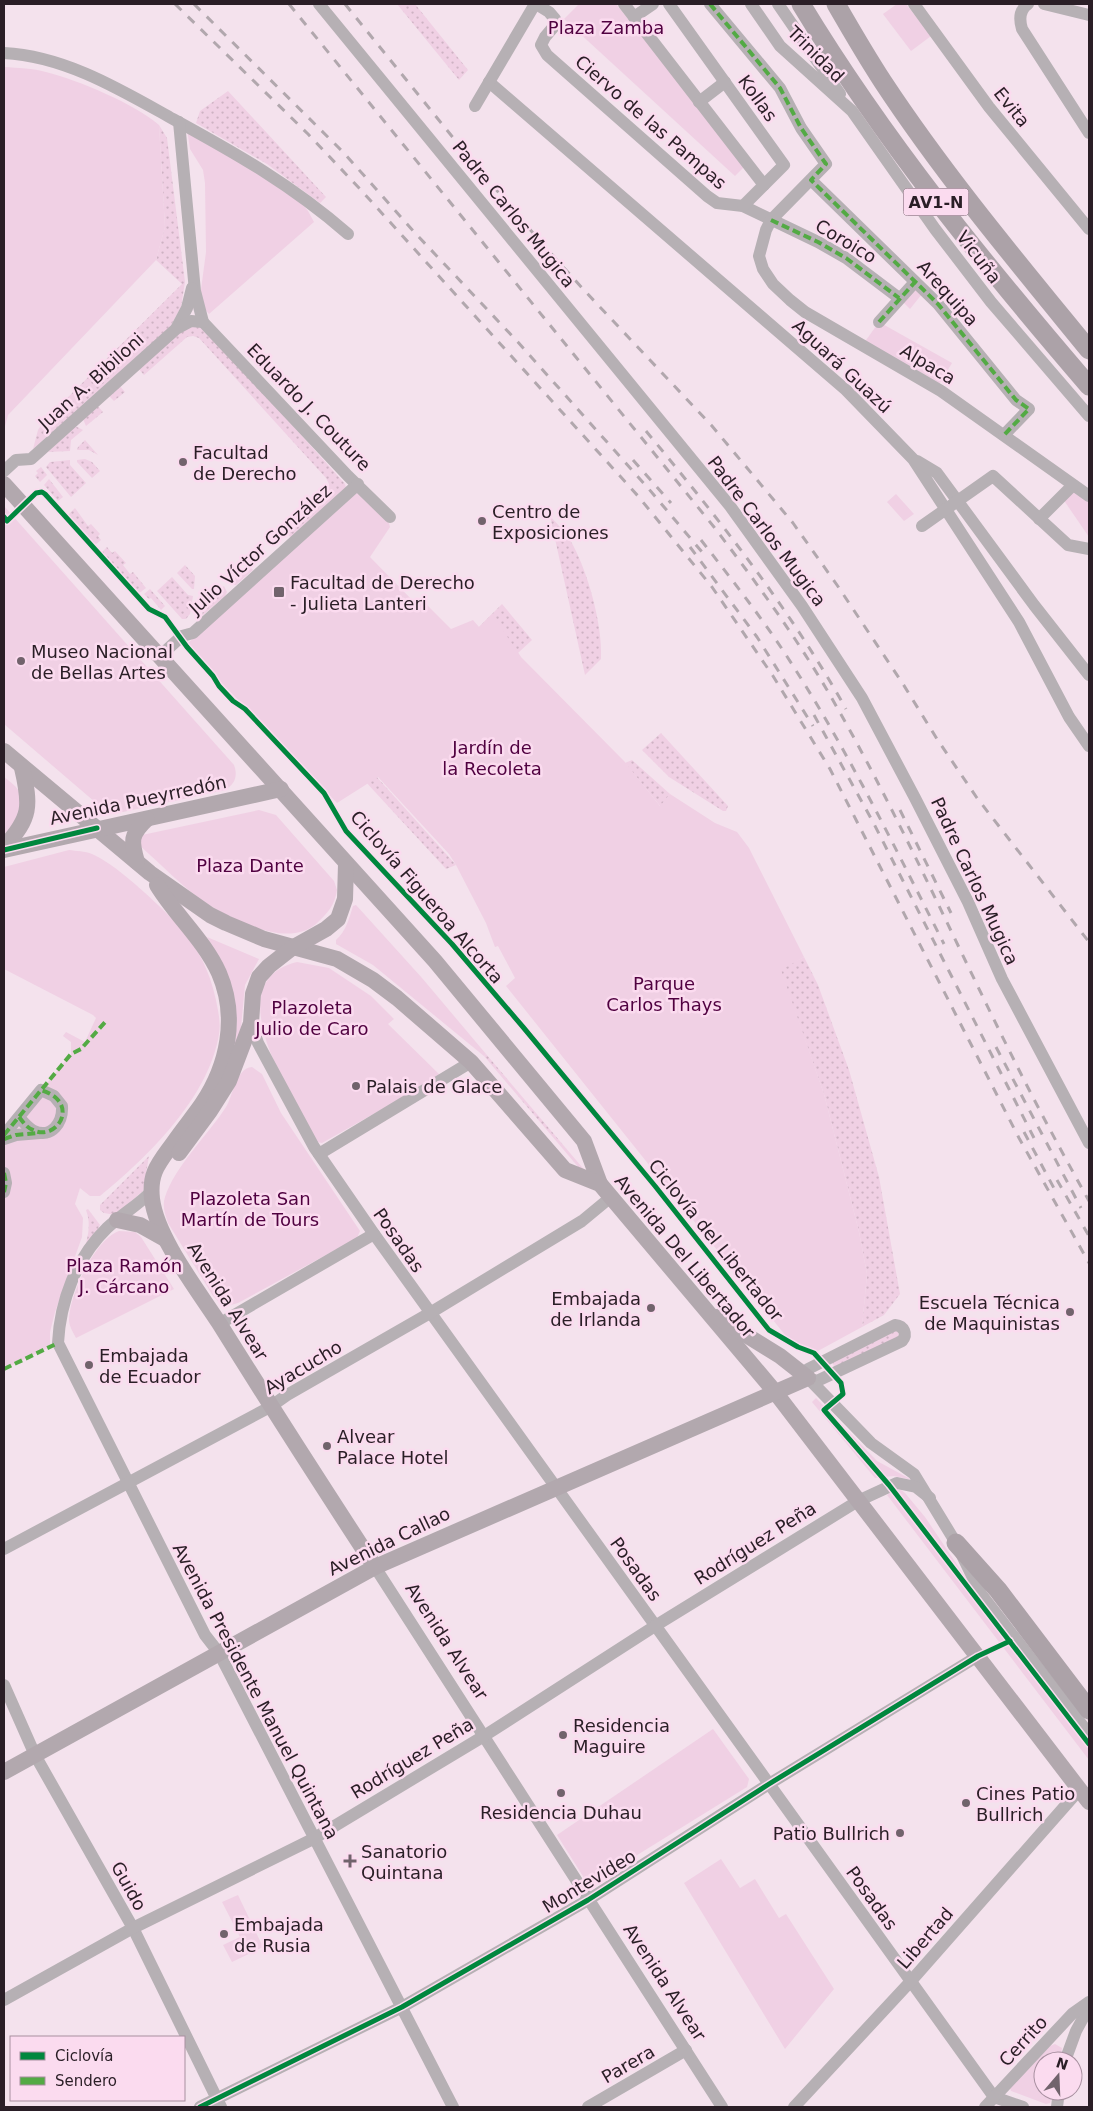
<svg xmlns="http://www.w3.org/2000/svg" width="1093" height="2111" viewBox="0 0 1093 2111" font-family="'DejaVu Sans',sans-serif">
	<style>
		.grass { fill: url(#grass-dots) }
		.green { fill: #f0d0e4 }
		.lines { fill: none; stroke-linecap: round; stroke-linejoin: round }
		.minor { stroke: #b6b0b4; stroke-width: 12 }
		.major { stroke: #b2a8ae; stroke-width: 16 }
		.highway { stroke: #aca2a8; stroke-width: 19 }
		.rail { stroke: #b1a7ad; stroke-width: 3; stroke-dasharray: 9 9; stroke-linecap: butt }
		.quiet { stroke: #53aa44; stroke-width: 4; stroke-dasharray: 8 4; stroke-linecap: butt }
		.cycleway-casing { stroke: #fbdbef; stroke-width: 8 }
		.cycleway { stroke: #00873e; stroke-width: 5 }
		.poi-dot { fill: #71636c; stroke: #fbdbef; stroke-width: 2 }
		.labels { text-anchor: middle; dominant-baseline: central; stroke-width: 5; stroke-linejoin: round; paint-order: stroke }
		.shield { fill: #fbdbef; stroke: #695762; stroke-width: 1 }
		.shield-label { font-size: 16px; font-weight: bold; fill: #2a1e26 }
		.park-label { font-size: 18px; fill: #500140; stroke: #fbdbef }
		.street-label { font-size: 18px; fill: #2a1e26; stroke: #fbdbef }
		.poi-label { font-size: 18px; fill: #2a1e26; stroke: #fbdbef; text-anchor: start }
	</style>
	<defs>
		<pattern id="grass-dots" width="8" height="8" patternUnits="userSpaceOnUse" patternTransform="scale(1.25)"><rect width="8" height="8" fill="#f0d0e4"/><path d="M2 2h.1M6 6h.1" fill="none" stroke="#ceb2c3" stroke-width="1.8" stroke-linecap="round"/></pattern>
	</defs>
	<rect width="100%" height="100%" fill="#f4e2ed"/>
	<g class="grass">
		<path d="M 397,4 L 415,4 L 468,70 L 459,80 Z"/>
		<path d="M 228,91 L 326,197 L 320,203 L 267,164 L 196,123 L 200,111 Z"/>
		<path d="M 159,125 L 167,138 L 185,282 L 181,307 L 168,331 L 33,449 L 38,430 L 44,421 L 182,284 L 156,260 L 165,227 Z"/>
		<path d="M 199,326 L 209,332 L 345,484 L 346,488 L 292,539 L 285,531 L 328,492 L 329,484 L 326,478 L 199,338 L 193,336 L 187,337 L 144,375 L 137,367 L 182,327 Z"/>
		<path d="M 118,384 L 125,392 L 114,401 L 107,394 Z"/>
		<path d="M 96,404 L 103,412 L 86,426 L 83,419 Z"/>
		<path d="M 75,426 L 83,430 L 71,440 L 70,451 L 48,452 Z"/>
		<path d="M 85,440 L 98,455 L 89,450 L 77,450 L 78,447 Z"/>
		<path d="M 85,459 L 92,462 L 100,471 L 92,478 L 77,462 L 77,460 Z"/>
		<path d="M 70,460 L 70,465 L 86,483 L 71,497 L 46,467 L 50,462 Z"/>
		<path d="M 41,467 L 47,475 L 40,482 L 35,476 L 38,473 L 36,471 Z"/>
		<path d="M 49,479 L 63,497 L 58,501 L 44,485 Z"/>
		<path d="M 75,508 L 88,526 L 91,524 L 100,534 L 98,536 L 101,540 L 94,546 L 67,516 Z"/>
		<path d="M 550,516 C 557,524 565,531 570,540 C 587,568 603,625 601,659 L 585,675 Z"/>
		<path d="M 107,547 L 112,553 L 115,551 L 126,563 L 123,565 L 130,574 L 133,572 L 146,588 L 138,594 L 101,553 Z"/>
		<path d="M 248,564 L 253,570 L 236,585 L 229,584 Z"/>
		<path d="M 185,565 L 195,576 L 194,589 L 192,589 L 177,573 Z"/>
		<path d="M 172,577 L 188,595 L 193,596 L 190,614 L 186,619 L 182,619 L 157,591 Z"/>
		<path d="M 224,586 L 227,592 L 225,596 L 202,616 L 205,597 L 211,598 Z"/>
		<path d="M 150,589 L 165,606 L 161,610 L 151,598 L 149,599 L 144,594 Z"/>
		<path d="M 502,604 L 532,640 L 518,653 L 521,657 L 476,630 Z"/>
		<path d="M 661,733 L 728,806 L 726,811 L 723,811 L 669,777 L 642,750 Z"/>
		<path d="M 357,755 L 456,865 L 446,869 L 364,780 Z"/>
		<path d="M 632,760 L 670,794 L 661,807 L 625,763 Z"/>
		<path d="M 804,957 L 818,985 L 849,1070 L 879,1177 L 900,1294 L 884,1315 L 862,1327 L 867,1274 L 859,1232 L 824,1094 L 780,969 Z"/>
		<path d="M 486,1054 L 587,1173 L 585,1175 L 484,1056 Z"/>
		<path d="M 149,1156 L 143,1191 L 115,1215 L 104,1213 L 100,1210 L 100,1205 Z"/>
		<path d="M 88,1209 L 100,1225 L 83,1255 C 87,1239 92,1226 86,1210 Z"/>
		<path d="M 895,1331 L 899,1332 L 898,1337 L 835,1368 L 832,1362 Z"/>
	</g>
	<g class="green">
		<path d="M 579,4 L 616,4 L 746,165 L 735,176 L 564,19 Z"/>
		<path d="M 897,4 L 906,4 L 931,36 L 911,51 L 883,14 Z"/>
		<path d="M 4,67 C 18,68 33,68 46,72 C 78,80 135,104 159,125 L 165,227 L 156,260 L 8,415 L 4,430 Z"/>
		<path d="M 187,129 L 294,193 L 308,211 L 314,222 L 209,314 L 202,306 L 200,297 L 206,252 L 205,183 L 203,170 L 190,149 Z"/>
		<path d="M 914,285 L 922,294 L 910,309 L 901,300 Z"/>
		<path d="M 879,322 L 952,363 L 938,386 L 864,343 Z"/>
		<path d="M 356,487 L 388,520 L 390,527 L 370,557 L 416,604 L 424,602 L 451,629 L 473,620 L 479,627 L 492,614 L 521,657 L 624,761 L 660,806 L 670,794 L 715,823 L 737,832 L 749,848 L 804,957 L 781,970 L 824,1094 L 859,1232 L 867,1274 L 862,1327 L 816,1352 L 789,1340 L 506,986 L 515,978 L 498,946 L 495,947 L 486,923 L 456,865 L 449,854 L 378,777 L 337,803 L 217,678 L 216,679 L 186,645 Z"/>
		<path d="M 1073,489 L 1089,500 L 1089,537 L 1063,499 Z"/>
		<path d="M 896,494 L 914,514 L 904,521 L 887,502 Z"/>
		<path d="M 4,506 L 234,765 C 238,776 235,784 225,790 L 123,812 L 114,812 L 102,808 L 4,724 Z"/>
		<path d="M 4,777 C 9,781 15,785 19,791 C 26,804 16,826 4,834 Z"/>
		<path d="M 259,810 L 276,815 L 334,881 L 337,890 C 335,905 327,914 316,924 C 288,948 236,921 209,905 C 184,889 162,865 139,845 L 142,835 Z"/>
		<path d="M 69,850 C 76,851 85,851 92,854 C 114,864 140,888 158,905 C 188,933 207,958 216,1000 C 218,1011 221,1022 219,1034 C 209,1097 148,1157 100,1196 L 90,1196 L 80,1188 L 75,1204 L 83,1218 L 82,1237 L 55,1312 L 50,1332 L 50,1347 L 4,1369 L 4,1135 L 71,1054 L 71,1042 L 63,1036 L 66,1032 L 85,1042 L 96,1018 L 93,1015 L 4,969 L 4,867 Z"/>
		<path d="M 356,905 L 422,978 L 486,1054 L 484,1056 L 373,965 L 336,944 L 336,940 C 346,931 349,919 353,906 Z"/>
		<path d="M 207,937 L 259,959 L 245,985 L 240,1038 L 234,1048 C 242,1004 229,975 207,937 Z"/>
		<path d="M 297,962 L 329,968 L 371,996 L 394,1019 L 388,1024 L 441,1076 L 322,1143 L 317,1142 C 294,1100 214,982 297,962 Z"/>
		<path d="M 252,1067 L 262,1074 L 281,1113 L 360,1231 L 357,1238 L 238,1303 C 227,1307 221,1305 213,1296 L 168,1223 C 165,1214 162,1206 165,1197 C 175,1166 208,1135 226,1107 C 233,1096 236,1068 252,1067 Z"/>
		<path d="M 119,1231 L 135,1232 L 141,1237 L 174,1289 L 76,1338 C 73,1332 69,1326 69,1320 C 69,1296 95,1239 119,1231 Z"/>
		<path d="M 816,1398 L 877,1461 L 912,1480 L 894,1476 L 875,1478 L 812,1402 Z"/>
		<path d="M 900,1489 L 905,1493 L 925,1517 L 981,1600 L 1089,1741 L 1089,1760 L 887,1495 L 894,1490 Z"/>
		<path d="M 713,1729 L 749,1779 L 747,1787 L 592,1883 L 586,1881 L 557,1835 Z"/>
		<path d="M 721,1859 L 740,1888 L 755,1879 L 779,1918 L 786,1914 L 834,1989 L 785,2049 L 684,1883 Z"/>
		<path d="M 238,1895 L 263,1947 L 232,1962 L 223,1945 L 240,1937 L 222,1902 Z"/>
		<path d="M 1055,2044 L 1062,2048 L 1060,2061 L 1043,2061 L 1043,2091 L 1053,2091 L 1050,2103 L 1046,2104 L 1011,2091 L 1010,2088 L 1050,2046 Z"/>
	</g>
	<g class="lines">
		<g class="minor">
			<path d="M 319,4 L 730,506 L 802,606 L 862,698 L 915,798 L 968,902 L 1002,979 L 1089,1143"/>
			<path d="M 536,4 L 549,12 L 555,19 L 556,24 L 545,37 L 541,45 L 547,55 L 707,196 L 717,203 L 743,206 L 818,242 L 846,258 L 899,298"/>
			<path d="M 624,4 L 764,185"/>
			<path d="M 669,4 L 784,165 L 743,206"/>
			<path d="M 710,4 L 780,88 L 801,128 L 826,164 L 771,220 L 766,230 L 759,256 L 763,269 L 773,284 L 790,300 L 805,312 L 941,391 L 1089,496"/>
			<path d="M 751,4 L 780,46 L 852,111 L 935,229 L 991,302 L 1089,416"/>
			<path d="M 778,4 L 840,94"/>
			<path d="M 914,4 L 989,107 L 1089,229"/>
			<path d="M 1028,4 C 1019,10 1019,19 1022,29 L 1089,133"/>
			<path d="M 1044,4 L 1089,15"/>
			<path d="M 634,17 L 653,4"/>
			<path d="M 4,53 C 65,56 121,90 173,119 C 237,154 292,185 348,234"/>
			<path d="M 489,82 L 846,390 L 913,459 L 1019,622 L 1069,717 L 1089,746"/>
			<path d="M 699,102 L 725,82"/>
			<path d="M 475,106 L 535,4"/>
			<path d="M 179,122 L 195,291 L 203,322 L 348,476 L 390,517"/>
			<path d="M 811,180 L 938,304 L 1016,400 L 1029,409 L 1004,435"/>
			<path d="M 879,322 L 915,282"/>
			<path d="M 177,327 L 187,308 L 192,288"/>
			<path d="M 917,461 L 937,473 L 1034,605 L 1089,675"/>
			<path d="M 4,471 L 16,460 L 31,459 L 176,329 L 191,321 L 203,322"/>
			<path d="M 1039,519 L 1073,485"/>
			<path d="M 922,526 L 993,476 L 1068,545 L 1089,549"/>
			<path d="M 160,656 L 182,636 L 193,633 L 358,484"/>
			<path d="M 251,1023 L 258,1043 L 314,1147 L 374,1234 L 994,2097 L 1023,2107"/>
			<path d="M 4,1135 L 41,1090 L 54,1096 L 62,1106 C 63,1122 52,1139 34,1131 C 28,1128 23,1122 19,1117"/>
			<path d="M 4,1139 L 16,1135 L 40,1133"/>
			<path d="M 319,1154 L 471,1062"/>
			<path d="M 4,1173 L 6,1183 L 4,1192"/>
			<path d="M 151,1192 C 138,1205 121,1215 107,1228 C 76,1258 60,1302 58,1343 L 205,1635 L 219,1653 L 453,2107"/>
			<path d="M 219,1324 L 374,1234"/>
			<path d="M 895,1325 C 904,1326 908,1334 902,1341 L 817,1381 L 808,1378 L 808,1369 Z"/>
			<path d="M 808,1378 L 871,1443 L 914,1474 L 956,1543 L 981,1594 L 1089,1734"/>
			<path d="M 4,1549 L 270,1407 L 287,1395 L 430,1313 L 582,1221 L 611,1197"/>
			<path d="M 375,1567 L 722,2107"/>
			<path d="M 4,1685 L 35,1755 L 133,1928 L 221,2107"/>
			<path d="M 4,2000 L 133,1928 L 313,1839 L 484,1736 L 655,1626 L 858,1501 L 897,1483 L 916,1487 L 930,1498"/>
			<path d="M 1065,2061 L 1076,2031 L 1089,2007"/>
			<path d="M 200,2107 L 402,2007 L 588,1900 L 769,1784 L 978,1656"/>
			<path d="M 588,2107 L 686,2050"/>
			<path d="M 794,2107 L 911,1981 L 1080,1789"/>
			<path d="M 985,2107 L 1072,2014 L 1089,2002"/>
			<path d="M 1057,2107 L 1059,2091"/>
		</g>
		<g class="major">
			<path d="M 4,484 L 435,961 L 584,1141 L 600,1184"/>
			<path d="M 4,751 L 150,873 L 210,915 L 226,923 L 264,939 L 337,959 L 373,980 L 397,998 L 471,1062 L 565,1170 L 600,1184 L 775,1392 L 1089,1802"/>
			<path d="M 4,847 C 31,818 31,806 22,768"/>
			<path d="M 4,850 L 281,789"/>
			<path d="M 137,862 C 131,841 130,835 147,819"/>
			<path d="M 157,885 C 176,916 204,940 219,973 C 238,1017 228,1065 202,1104 C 193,1117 183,1129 174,1142 C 159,1163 149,1172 152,1199 C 157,1238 197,1289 219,1323 C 270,1405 322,1486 375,1567"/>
			<path d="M 179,1153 L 210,1111 L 229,1081 L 251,1023 L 253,994 L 259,977 L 269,966 L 292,948 L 326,929 L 338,919 L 345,899 L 346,864"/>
			<path d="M 117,1220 L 140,1225 L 165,1239"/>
			<path d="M 4,1772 L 375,1567 L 808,1378 L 780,1356 L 717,1317"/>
		</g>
		<g class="highway">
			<path d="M 801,4 C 884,141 985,265 1089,386"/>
			<path d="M 836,4 C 851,30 866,56 883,82 C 945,176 1018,263 1089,350"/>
			<path d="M 956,1543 L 998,1590 L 1089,1710"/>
		</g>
		<g class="rail">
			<path d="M 175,4 L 308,134 L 360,189 L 638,496 L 712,587 L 773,676 L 830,769 L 1019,1138 L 1089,1263"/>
			<path d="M 194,4 L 344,153 L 416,234 L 516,340 L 648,488 L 702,552"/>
			<path d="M 289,4 L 714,527 C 753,578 794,634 827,690 C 897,810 953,939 1016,1064 C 1039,1110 1064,1156 1089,1201"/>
			<path d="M 345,4 L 476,166 L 539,240 L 583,289 L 712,426 L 793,523 L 837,585 L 903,684 L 937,739 L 977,798 L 1089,942"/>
			<path d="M 646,431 C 719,519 790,609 846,709"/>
			<path d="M 633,460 L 671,503"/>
			<path d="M 701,540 C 726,572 751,604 774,637 C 840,734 891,840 944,944"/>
			<path d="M 690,547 L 757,637 L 813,726"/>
			<path d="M 814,715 L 873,822 L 1034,1138"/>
			<path d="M 900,810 L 951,913"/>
			<path d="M 996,1047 L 1081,1208"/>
			<path d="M 1024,1132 L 1056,1192"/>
			<path d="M 1057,1180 L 1089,1236"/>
		</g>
		<g class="quiet">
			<path d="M 710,4 L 780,88 L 801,128 L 826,164 L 811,180 L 938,304 L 1016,400 L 1029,409 L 1004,435"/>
			<path d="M 771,220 L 818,242 L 846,258 L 899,298"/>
			<path d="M 879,322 L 915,282"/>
			<path d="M 19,1117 C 23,1122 27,1128 33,1130 C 52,1140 72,1116 58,1100 C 54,1095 47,1092 41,1090"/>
			<path d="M 4,1135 L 71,1054 L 81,1049 L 107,1020"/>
			<path d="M 4,1139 L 16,1135 L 37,1133"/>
			<path d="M 4,1173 L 6,1183 L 4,1192"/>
			<path d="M 4,1369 L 58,1343"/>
		</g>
		<g class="cycleway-casing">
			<g id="cycleway">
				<path d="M 4,517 L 7,521 L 36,493 L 42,492 L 45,494 L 149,609 L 165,617 L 187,647 L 213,676 L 219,686 L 233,701 L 245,709 L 324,793 L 346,831 L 452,944 L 523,1027 L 655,1186 L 769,1330 L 798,1347 L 814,1353 L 841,1383 L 843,1394 L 824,1410 L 889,1485 L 1089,1744"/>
				<path d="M 4,850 L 97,828"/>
				<path d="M 200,2107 L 402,2007 L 588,1900 L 769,1784 L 978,1656 L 1010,1641"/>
			</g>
		</g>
		<use href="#cycleway" class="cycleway"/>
	</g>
	<g class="poi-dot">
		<circle cx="183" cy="462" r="5"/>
		<circle cx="482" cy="521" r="5"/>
		<rect x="273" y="586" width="12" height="12" rx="2.5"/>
		<circle cx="21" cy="661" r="5"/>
		<circle cx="356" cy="1086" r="5"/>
		<circle cx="651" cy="1308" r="5"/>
		<circle cx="1070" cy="1312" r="5"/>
		<circle cx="89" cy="1365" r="5"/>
		<circle cx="327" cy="1446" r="5"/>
		<circle cx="563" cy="1735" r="5"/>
		<circle cx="561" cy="1793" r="5"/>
		<circle cx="966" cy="1803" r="5"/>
		<circle cx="900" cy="1833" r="5"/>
		<path d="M347.5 1853.5h5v5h5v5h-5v5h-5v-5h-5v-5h5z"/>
		<circle cx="224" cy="1934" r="5"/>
	</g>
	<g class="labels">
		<rect class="shield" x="903.5" y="188.5" width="65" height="27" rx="4"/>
		<g class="shield-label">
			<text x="936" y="202">AV1-N</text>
		</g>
		<g class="park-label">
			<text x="606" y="27">Plaza Zamba</text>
			<text x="492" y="747">Jardín de<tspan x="492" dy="21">la Recoleta</tspan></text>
			<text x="250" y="865">Plaza Dante</text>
			<text x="664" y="983">Parque<tspan x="664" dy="21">Carlos Thays</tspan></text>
			<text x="312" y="1007">Plazoleta<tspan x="312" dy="21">Julio de Caro</tspan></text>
			<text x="250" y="1198">Plazoleta San<tspan x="250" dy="21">Martín de Tours</tspan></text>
			<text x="124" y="1265">Plaza Ramón<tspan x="124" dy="21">J. Cárcano</tspan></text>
		</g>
		<g class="street-label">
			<text transform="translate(816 54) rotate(45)">Trinidad</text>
			<text transform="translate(758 98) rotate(54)">Kollas</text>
			<text transform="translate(1012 107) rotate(51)">Evita</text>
			<text transform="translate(651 122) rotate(41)">Ciervo de las Pampas</text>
			<text transform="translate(514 214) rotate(51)">Padre Carlos Mugica</text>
			<text transform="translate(846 241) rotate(31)">Coroico</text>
			<text transform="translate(979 257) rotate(53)">Vicuña</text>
			<text transform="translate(948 293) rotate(48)">Arequipa</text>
			<text transform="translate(928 364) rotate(31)">Alpaca</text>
			<text transform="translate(842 366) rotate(43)">Aguará Guazú</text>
			<text transform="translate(91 381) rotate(-42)">Juan A. Bibiloni</text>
			<text transform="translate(309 407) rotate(46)">Eduardo J. Couture</text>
			<text transform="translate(767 531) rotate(53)">Padre Carlos Mugica</text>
			<text transform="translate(260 549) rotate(-42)">Julio Víctor González</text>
			<text transform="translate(138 800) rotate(-12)">Avenida Pueyrredón</text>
			<text transform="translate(975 881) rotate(65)">Padre Carlos Mugica</text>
			<text transform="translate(427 897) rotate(49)">Ciclovía Figueroa Alcorta</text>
			<text transform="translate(399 1240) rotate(55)">Posadas</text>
			<text transform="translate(716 1240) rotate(51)">Ciclovía del Libertador</text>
			<text transform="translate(685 1256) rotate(50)">Avenida Del Libertador</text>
			<text transform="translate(228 1301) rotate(58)">Avenida Alvear</text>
			<text transform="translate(303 1367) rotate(-31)">Ayacucho</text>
			<text transform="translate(389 1541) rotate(-26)">Avenida Callao</text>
			<text transform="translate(755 1543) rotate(-32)">Rodríguez Peña</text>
			<text transform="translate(636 1569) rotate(54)">Posadas</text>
			<text transform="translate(447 1641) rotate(57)">Avenida Alvear</text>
			<text transform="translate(256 1691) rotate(62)">Avenida Presidente Manuel Quintana</text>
			<text transform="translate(412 1758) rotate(-31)">Rodríguez Peña</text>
			<text transform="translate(589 1881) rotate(-31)">Montevideo</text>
			<text transform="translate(129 1886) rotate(61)">Guido</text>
			<text transform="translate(872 1898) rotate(54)">Posadas</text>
			<text transform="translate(925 1938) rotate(-49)">Libertad</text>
			<text transform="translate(665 1982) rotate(57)">Avenida Alvear</text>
			<text transform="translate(1023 2041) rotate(-47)">Cerrito</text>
			<text transform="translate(628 2064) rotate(-30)">Parera</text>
		</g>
		<g class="poi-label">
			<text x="193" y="452">Facultad<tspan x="193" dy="21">de Derecho</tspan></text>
			<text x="492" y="511">Centro de<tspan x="492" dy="21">Exposiciones</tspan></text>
			<text x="290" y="582">Facultad de Derecho<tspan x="290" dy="21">- Julieta Lanteri</tspan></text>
			<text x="31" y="651">Museo Nacional<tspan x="31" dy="21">de Bellas Artes</tspan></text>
			<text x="366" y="1086">Palais de Glace</text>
			<text x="641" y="1298" text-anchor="end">Embajada<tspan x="641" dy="21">de Irlanda</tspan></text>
			<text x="1060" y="1302" text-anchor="end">Escuela Técnica<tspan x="1060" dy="21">de Maquinistas</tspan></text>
			<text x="99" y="1355">Embajada<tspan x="99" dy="21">de Ecuador</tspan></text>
			<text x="337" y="1436">Alvear<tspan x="337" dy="21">Palace Hotel</tspan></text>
			<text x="573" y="1725">Residencia<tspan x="573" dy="21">Maguire</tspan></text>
			<text x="976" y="1793">Cines Patio<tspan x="976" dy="21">Bullrich</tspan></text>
			<text x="561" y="1812" text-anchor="middle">Residencia Duhau</text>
			<text x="890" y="1833" text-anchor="end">Patio Bullrich</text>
			<text x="361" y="1851">Sanatorio<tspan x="361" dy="21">Quintana</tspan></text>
			<text x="234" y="1924">Embajada<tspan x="234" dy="21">de Rusia</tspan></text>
		</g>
	</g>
	<rect width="1093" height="2111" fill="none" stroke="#2a1e26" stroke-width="10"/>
	<rect x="10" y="2036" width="175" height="65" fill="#fbdbef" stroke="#a78f9f"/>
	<rect x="20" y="2052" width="25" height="8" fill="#00873e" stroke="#a78f9f"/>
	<text x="55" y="2061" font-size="15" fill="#2a1e26">Ciclovía</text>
	<rect x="20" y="2077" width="25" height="8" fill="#53aa44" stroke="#a78f9f"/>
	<text x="55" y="2086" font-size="15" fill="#2a1e26">Sendero</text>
	<g transform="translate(1058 2076) rotate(19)"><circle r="24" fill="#fbdbef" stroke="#a78f9f"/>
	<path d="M0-4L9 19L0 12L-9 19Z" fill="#71636c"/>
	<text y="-8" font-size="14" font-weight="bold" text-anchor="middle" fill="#2a1e26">N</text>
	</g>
</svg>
